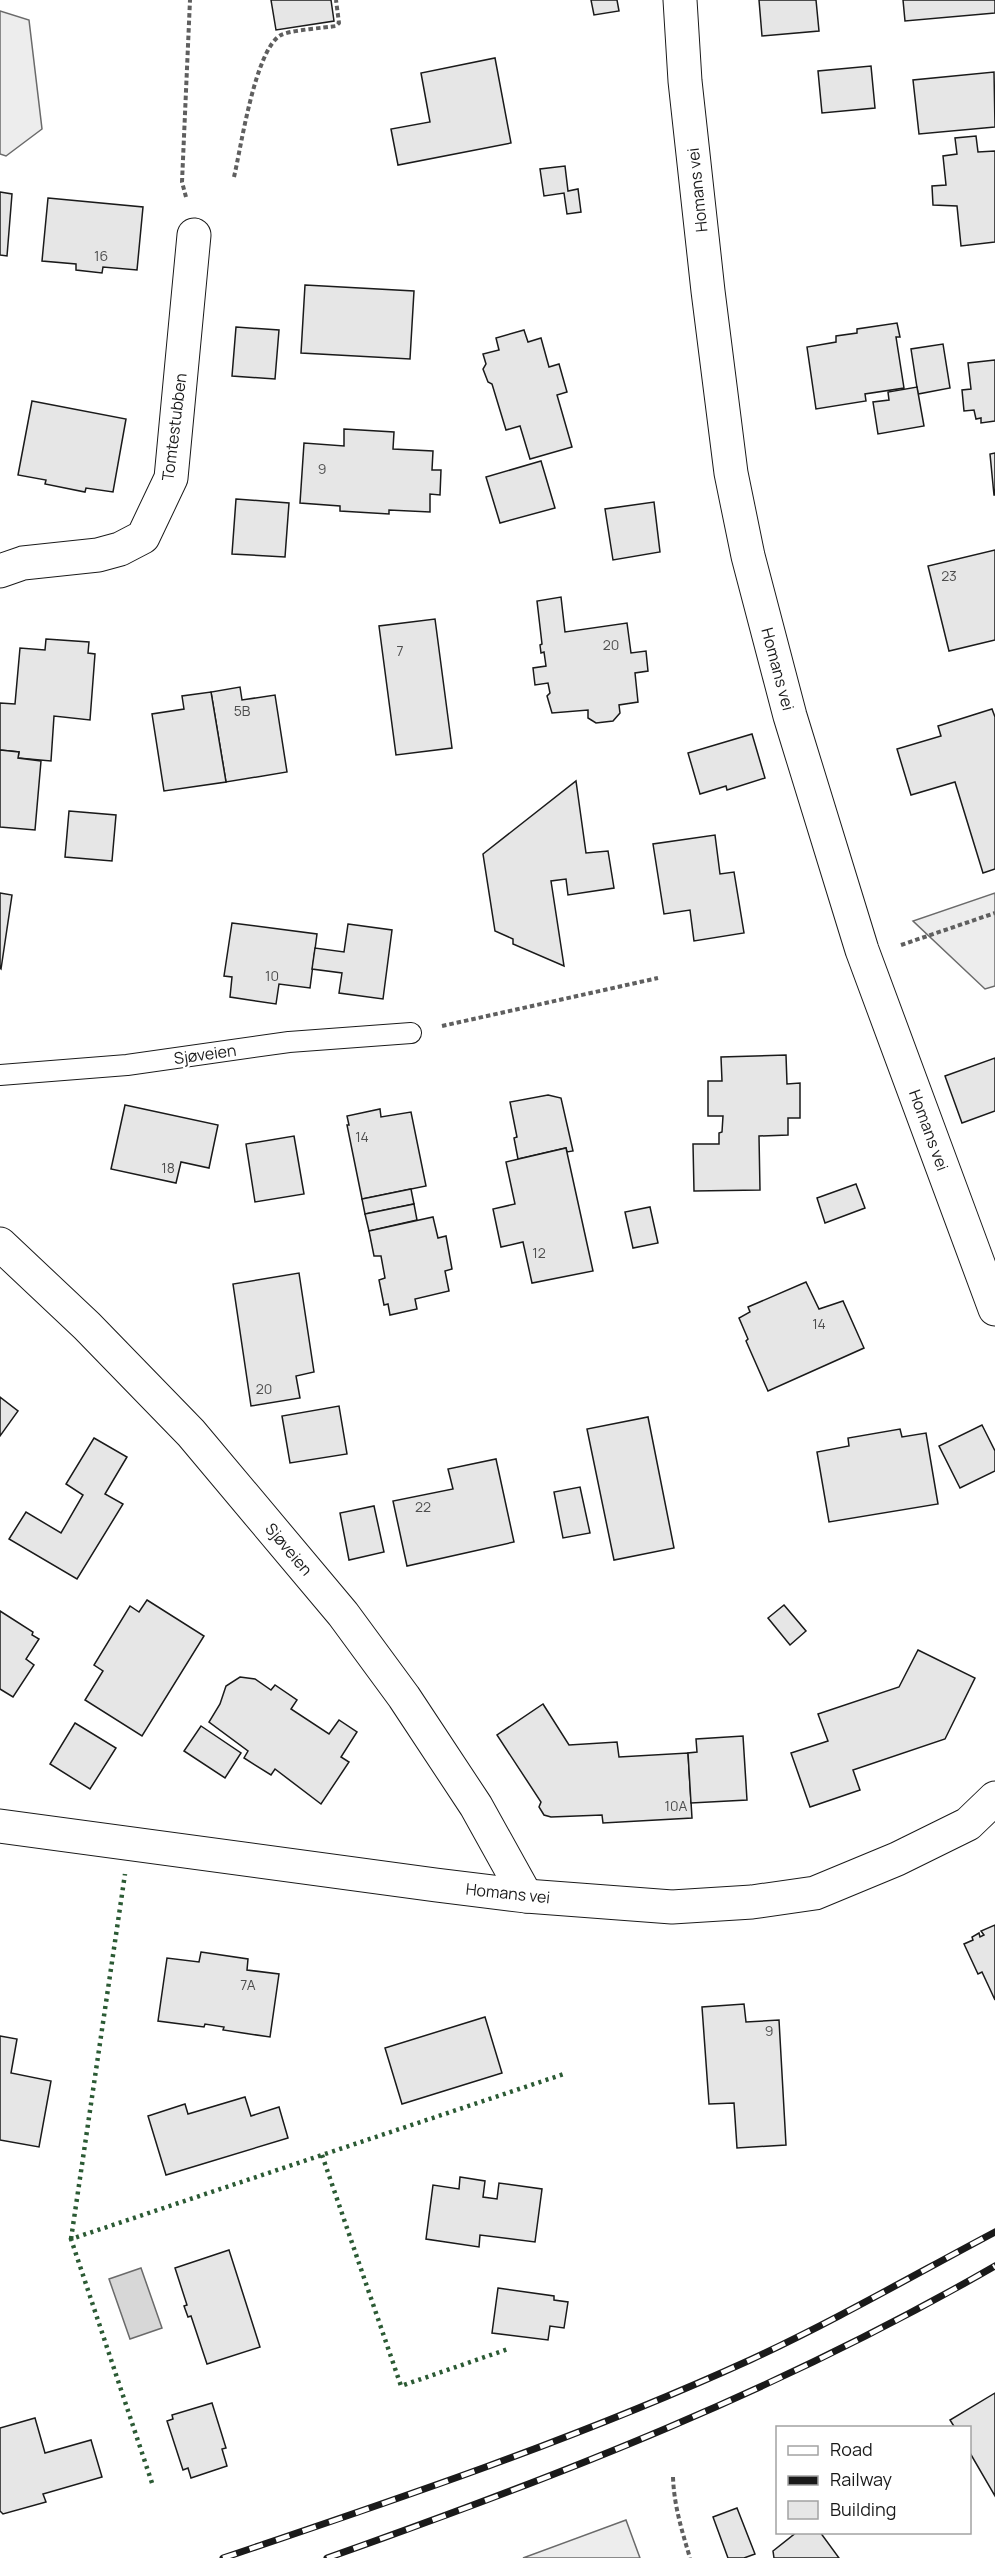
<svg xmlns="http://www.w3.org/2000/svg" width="995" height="2558" viewBox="0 0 995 2558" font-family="Manrope,sans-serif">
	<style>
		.built { fill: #ededed; stroke: #6a6a6a; stroke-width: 1.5 }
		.water { fill: #d7d7d7; stroke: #6a6a6a; stroke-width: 1.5 }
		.building { fill: #e6e6e6; stroke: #1a1a1a; stroke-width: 1.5 }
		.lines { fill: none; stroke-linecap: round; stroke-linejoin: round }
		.lane-casing { stroke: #1a1a1a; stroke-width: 22 }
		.street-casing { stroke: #1a1a1a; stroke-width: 35 }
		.path { stroke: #5f5f5f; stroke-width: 4; stroke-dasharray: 4.5 3; stroke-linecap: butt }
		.lane { stroke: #fff; stroke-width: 20 }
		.street { stroke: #fff; stroke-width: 33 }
		.rail-casing { stroke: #1a1a1a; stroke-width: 7 }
		.rail { stroke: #fff; stroke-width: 4.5; stroke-dasharray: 14; stroke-linecap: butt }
		.hedge { stroke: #2b5a34; stroke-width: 4.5; stroke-dasharray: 3 4.5; stroke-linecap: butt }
		.labels { text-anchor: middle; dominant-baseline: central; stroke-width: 4.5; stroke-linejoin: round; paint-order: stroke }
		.number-label { font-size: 14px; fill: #4d4d4d }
		.street-label { font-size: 16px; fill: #1a1a1a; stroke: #fff }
	</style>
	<rect width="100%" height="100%" fill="#fff"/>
	<g class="built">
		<path d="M 0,11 L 29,20 L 42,129 L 6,156 L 0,154 Z"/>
		<path d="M 995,893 L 995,986 L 985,989 L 913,921 Z"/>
		<path d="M 626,2520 L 640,2558 L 523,2558 Z"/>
	</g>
	<path class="water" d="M 141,2268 L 162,2328 L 130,2339 L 109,2279 Z"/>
	<g class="building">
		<path d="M 271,0 L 331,0 L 334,21 L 276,30 Z"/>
		<path d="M 591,0 L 617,0 L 619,11 L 594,15 Z"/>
		<path d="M 759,0 L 816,0 L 819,31 L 762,36 Z"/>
		<path d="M 903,0 L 995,0 L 995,13 L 905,21 Z"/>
		<path d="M 495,58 L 511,143 L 398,165 L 391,129 L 430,122 L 421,73 Z"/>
		<path d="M 871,66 L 875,108 L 822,113 L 818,71 Z"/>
		<path d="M 994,72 L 995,127 L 919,134 L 913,80 Z"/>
		<path d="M 976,136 L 978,152 L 995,151 L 995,242 L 961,246 L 957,206 L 933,205 L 932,186 L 946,185 L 943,156 L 957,154 L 955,138 Z"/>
		<path d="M 565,166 L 568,191 L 578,189 L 581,212 L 567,214 L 564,193 L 544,196 L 540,169 Z"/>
		<path d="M 0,192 L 12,194 L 7,256 L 0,255 Z"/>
		<path d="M 48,198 L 143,207 L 137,270 L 103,267 L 102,273 L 76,270 L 76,264 L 42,261 Z"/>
		<path d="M 305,285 L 414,291 L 410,359 L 301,353 Z"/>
		<path d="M 897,323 L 900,337 L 896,337 L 904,388 L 865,394 L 866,401 L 816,409 L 807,347 L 836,342 L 836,336 L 857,333 L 857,329 Z"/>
		<path d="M 236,327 L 279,330 L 275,379 L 232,376 Z"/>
		<path d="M 524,330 L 528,342 L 541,338 L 549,367 L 559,364 L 567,392 L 557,395 L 572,447 L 530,459 L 520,426 L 506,430 L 492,384 L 488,382 L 483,369 L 486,364 L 483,354 L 499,350 L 496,338 Z"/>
		<path d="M 943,344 L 950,388 L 918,394 L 911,349 Z"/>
		<path d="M 995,360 L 995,421 L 981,423 L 981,418 L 976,419 L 974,410 L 964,411 L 962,390 L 971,389 L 968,363 Z"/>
		<path d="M 917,387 L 924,426 L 878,434 L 873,402 L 889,400 L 888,392 Z"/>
		<path d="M 32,401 L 126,419 L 113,492 L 86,488 L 85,492 L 45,484 L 46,480 L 18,475 Z"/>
		<path d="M 344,429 L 394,432 L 393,449 L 433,451 L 432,470 L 441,470 L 440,495 L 430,494 L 430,512 L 389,510 L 389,514 L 340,511 L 340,506 L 300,503 L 304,443 L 344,446 Z"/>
		<path d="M 995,453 L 995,495 L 994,495 L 990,454 Z"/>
		<path d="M 541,461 L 555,508 L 500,523 L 486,477 Z"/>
		<path d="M 236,499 L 289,503 L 285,557 L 232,554 Z"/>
		<path d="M 654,502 L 660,552 L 613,560 L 605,509 Z"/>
		<path d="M 995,550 L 995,640 L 949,651 L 928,566 Z"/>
		<path d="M 561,597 L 565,632 L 627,623 L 631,653 L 646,651 L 648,671 L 635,673 L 638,702 L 619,705 L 620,713 L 613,721 L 596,723 L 588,718 L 588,710 L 552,713 L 547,696 L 550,693 L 548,683 L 535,685 L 533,668 L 546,666 L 544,652 L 541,653 L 540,645 L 542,644 L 537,601 Z"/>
		<path d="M 435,619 L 452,748 L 396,755 L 379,626 Z"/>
		<path d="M 46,639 L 89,642 L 88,653 L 95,654 L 90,720 L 54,716 L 51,761 L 18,758 L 19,752 L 0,750 L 0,703 L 15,704 L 20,648 L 45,650 Z"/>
		<path d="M 240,687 L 242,700 L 275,695 L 287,772 L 226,782 L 211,692 Z"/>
		<path d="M 211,692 L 226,782 L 164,791 L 152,714 L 184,709 L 182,696 Z"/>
		<path d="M 992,709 L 995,717 L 995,869 L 983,873 L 955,782 L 911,795 L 897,749 L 941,736 L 938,726 Z"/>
		<path d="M 752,734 L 765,778 L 727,790 L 726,786 L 700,794 L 688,753 Z"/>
		<path d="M 0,750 L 19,752 L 18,758 L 41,761 L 35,830 L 0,827 Z"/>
		<path d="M 576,781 L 586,853 L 608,851 L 614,888 L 568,895 L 566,879 L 551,881 L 564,966 L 513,944 L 513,939 L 495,931 L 483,854 Z"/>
		<path d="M 69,811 L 116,815 L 112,861 L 65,857 Z"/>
		<path d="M 715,835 L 720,874 L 734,872 L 744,933 L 694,941 L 690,910 L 664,914 L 653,844 Z"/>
		<path d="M 0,893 L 12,895 L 1,969 L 0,968 Z"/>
		<path d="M 232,923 L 317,934 L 310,988 L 279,984 L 276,1004 L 230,997 L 232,977 L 224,976 Z"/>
		<path d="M 348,924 L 392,930 L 383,999 L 339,993 L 342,973 L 312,969 L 315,948 L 344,952 Z"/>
		<path d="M 786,1055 L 787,1084 L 800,1083 L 800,1118 L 788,1118 L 788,1135 L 759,1136 L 760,1190 L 694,1191 L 693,1144 L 719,1144 L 719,1133 L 722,1132 L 723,1116 L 708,1116 L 708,1081 L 722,1081 L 721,1057 Z"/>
		<path d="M 995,1058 L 995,1111 L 962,1123 L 945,1076 Z"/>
		<path d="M 548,1095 L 561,1098 L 573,1151 L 567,1152 L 566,1148 L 518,1159 L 514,1138 L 517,1137 L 510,1102 Z"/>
		<path d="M 125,1105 L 218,1125 L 209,1168 L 181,1162 L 176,1183 L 111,1169 Z"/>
		<path d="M 380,1109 L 381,1117 L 411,1112 L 426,1186 L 362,1199 L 347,1125 L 349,1125 L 347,1116 Z"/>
		<path d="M 294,1136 L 304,1194 L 255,1202 L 246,1144 Z"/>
		<path d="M 566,1148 L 593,1271 L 532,1283 L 523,1242 L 501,1247 L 493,1209 L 515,1204 L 506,1162 Z"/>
		<path d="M 856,1184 L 865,1208 L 825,1223 L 817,1198 Z"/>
		<path d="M 411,1189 L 414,1204 L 365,1214 L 362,1199 Z"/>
		<path d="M 414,1204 L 417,1220 L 369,1231 L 365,1214 Z"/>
		<path d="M 650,1207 L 658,1243 L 633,1248 L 625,1212 Z"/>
		<path d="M 433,1217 L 438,1238 L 446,1236 L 452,1269 L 445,1271 L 449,1291 L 415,1299 L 417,1309 L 390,1315 L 388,1304 L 384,1305 L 379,1280 L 385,1278 L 381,1256 L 374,1256 L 369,1231 Z"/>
		<path d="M 299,1273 L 314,1372 L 296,1376 L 300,1398 L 251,1406 L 233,1284 Z"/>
		<path d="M 806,1282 L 819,1309 L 843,1301 L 864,1348 L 768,1391 L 746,1341 L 748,1339 L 739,1318 L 750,1312 L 748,1307 Z"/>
		<path d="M 0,1397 L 18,1411 L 0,1436 Z"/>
		<path d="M 339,1406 L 347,1454 L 290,1463 L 282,1416 Z"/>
		<path d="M 648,1417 L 674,1548 L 614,1560 L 587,1429 Z"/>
		<path d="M 982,1425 L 995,1451 L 995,1471 L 960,1488 L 939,1446 Z"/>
		<path d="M 900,1429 L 902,1437 L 926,1433 L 938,1504 L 829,1522 L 817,1452 L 849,1446 L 848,1438 Z"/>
		<path d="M 94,1438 L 127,1457 L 105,1494 L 123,1504 L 77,1579 L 9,1539 L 26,1512 L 61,1533 L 83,1495 L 66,1484 Z"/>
		<path d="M 496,1459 L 514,1542 L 407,1566 L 393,1501 L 453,1489 L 448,1469 Z"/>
		<path d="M 580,1487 L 590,1533 L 563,1538 L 554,1492 Z"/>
		<path d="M 374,1506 L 384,1552 L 349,1560 L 340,1513 Z"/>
		<path d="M 147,1600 L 204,1636 L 142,1736 L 85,1700 L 103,1671 L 94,1665 L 130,1606 L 139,1612 Z"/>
		<path d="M 784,1605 L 806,1631 L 790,1645 L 768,1618 Z"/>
		<path d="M 0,1611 L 33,1632 L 32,1635 L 39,1639 L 26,1659 L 34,1665 L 13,1697 L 0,1689 Z"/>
		<path d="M 918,1650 L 975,1678 L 945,1739 L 853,1770 L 860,1790 L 810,1807 L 791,1753 L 828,1741 L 818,1714 L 899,1687 Z"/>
		<path d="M 240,1677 L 255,1679 L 271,1690 L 275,1685 L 297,1700 L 291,1709 L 329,1734 L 339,1720 L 357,1732 L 341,1757 L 349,1762 L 321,1804 L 275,1769 L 271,1775 L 244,1758 L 248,1751 L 209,1722 L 220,1704 L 226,1686 Z"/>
		<path d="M 543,1704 L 569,1745 L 617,1742 L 619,1757 L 688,1753 L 692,1818 L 603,1823 L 602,1815 L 551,1817 L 544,1815 L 539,1807 L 541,1802 L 497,1735 Z"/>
		<path d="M 75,1723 L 116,1748 L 90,1789 L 50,1764 Z"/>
		<path d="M 201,1726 L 241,1753 L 225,1778 L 184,1751 Z"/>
		<path d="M 743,1736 L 747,1800 L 691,1803 L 688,1753 L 697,1752 L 696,1739 Z"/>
		<path d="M 995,1925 L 995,2000 L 982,1972 L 978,1974 L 964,1944 L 973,1940 L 972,1937 L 979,1933 L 980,1937 L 984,1935 L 981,1931 Z"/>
		<path d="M 201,1952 L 248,1959 L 247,1970 L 279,1974 L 270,2037 L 223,2030 L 224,2027 L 205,2024 L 204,2027 L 158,2021 L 167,1958 L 199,1962 Z"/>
		<path d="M 744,2004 L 746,2022 L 779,2020 L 786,2145 L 737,2148 L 734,2103 L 709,2104 L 702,2007 Z"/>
		<path d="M 485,2017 L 502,2073 L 402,2104 L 385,2048 Z"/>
		<path d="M 0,2036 L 17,2039 L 11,2073 L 51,2081 L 39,2147 L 0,2140 Z"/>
		<path d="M 245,2097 L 251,2116 L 279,2107 L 288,2138 L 166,2175 L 148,2116 L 185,2104 L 188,2114 Z"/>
		<path d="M 460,2177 L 485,2181 L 483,2197 L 497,2199 L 499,2183 L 542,2189 L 535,2242 L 480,2235 L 479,2247 L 426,2239 L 433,2185 L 459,2189 Z"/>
		<path d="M 229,2250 L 260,2347 L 207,2364 L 191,2316 L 188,2317 L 184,2306 L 187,2305 L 175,2268 Z"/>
		<path d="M 498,2288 L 554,2296 L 554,2300 L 568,2302 L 564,2328 L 550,2326 L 548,2340 L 492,2333 Z"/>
		<path d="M 995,2393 L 995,2496 L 970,2453 L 970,2428 L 955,2428 L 950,2420 Z"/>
		<path d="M 212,2403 L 226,2448 L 222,2449 L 227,2466 L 191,2478 L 188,2468 L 183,2470 L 167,2421 L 173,2419 L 172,2415 Z"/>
		<path d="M 35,2418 L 45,2453 L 91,2440 L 102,2477 L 43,2494 L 46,2502 L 3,2514 L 0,2511 L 0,2428 Z"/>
		<path d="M 737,2508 L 755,2554 L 744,2558 L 728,2558 L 713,2517 Z"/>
		<path d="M 797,2532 L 820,2532 L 839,2558 L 774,2558 L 773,2551 Z"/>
	</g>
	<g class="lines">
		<g class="lane-casing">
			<path id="lane" d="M 0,1075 L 127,1065 L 289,1042 L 411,1033"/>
		</g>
		<g class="street-casing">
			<g id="street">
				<path d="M 680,0 L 685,81 L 708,291 L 731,473 L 748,556 L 790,716 L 862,950 L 995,1309"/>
				<path d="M 0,571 L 23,563 L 98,555 L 120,549 L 143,537 L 171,478 L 194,235"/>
				<path d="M 0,1244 L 87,1326 L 191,1433 L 343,1614 L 404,1697 L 476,1806 L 526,1896"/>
				<path d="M 0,1826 L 436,1885 L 526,1896 L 672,1907 L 752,1902 L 815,1893 L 897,1859 L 968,1824 L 995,1798"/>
			</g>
		</g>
		<g class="path">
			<path d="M 234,177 C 241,148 255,49 281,35 C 290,30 324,28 336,26 L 339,23 L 336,0"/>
			<path d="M 186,197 L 182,182 L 190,0"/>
			<path d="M 901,945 L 995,913"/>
			<path d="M 442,1026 L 658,978"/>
			<path d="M 673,2477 C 674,2506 682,2531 690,2558"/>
		</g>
		<use href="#lane" class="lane"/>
		<use href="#street" class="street"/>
		<g class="rail-casing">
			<g id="rail">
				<path d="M 223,2558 C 401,2498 579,2438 750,2360 C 834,2321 914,2275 995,2232"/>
				<path d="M 327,2558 C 560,2476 780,2390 995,2266"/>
			</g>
		</g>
		<use href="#rail" class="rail"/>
		<g class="hedge">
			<path d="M 322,2155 L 401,2386 L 508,2349"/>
			<path d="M 71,2239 L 125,1874"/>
			<path d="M 152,2483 L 71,2239 L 564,2074"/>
		</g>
	</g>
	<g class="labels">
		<g class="number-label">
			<text x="101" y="255">16</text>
			<text x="322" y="468">9</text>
			<text x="949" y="575">23</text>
			<text x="611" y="644">20</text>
			<text x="400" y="650">7</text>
			<text x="242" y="710">5B</text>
			<text x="272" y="975">10</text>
			<text x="362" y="1136">14</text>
			<text x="168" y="1167">18</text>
			<text x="539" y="1252">12</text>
			<text x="819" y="1323">14</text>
			<text x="264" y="1388">20</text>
			<text x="423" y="1506">22</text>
			<text x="676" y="1805">10A</text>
			<text x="248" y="1984">7A</text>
			<text x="769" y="2030">9</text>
		</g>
		<g class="street-label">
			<text transform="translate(697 190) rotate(-96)">Homans vei</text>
			<text transform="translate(174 427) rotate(-83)">Tomtestubben</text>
			<text transform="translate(778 669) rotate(75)">Homans vei</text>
			<text transform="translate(205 1054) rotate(-8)">Sjøveien</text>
			<text transform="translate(929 1130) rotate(70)">Homans vei</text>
			<text transform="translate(289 1549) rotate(50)">Sjøveien</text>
			<text transform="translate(508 1893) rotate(6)">Homans vei</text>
		</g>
	</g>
	<rect x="776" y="2426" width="195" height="108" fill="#ffffff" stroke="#a3a3a3" stroke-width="1.5"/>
	<rect x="788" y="2446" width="30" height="9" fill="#ffffff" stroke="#a3a3a3" stroke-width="1.5"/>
	<text x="830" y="2456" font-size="18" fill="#1a1a1a">Road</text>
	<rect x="788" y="2476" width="30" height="9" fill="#1a1a1a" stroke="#a3a3a3" stroke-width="1.5"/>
	<text x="830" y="2486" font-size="18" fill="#1a1a1a">Railway</text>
	<rect x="788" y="2501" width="30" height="18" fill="#e6e6e6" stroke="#a3a3a3" stroke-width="1.5"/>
	<text x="830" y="2516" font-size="18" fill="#1a1a1a">Building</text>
</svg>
